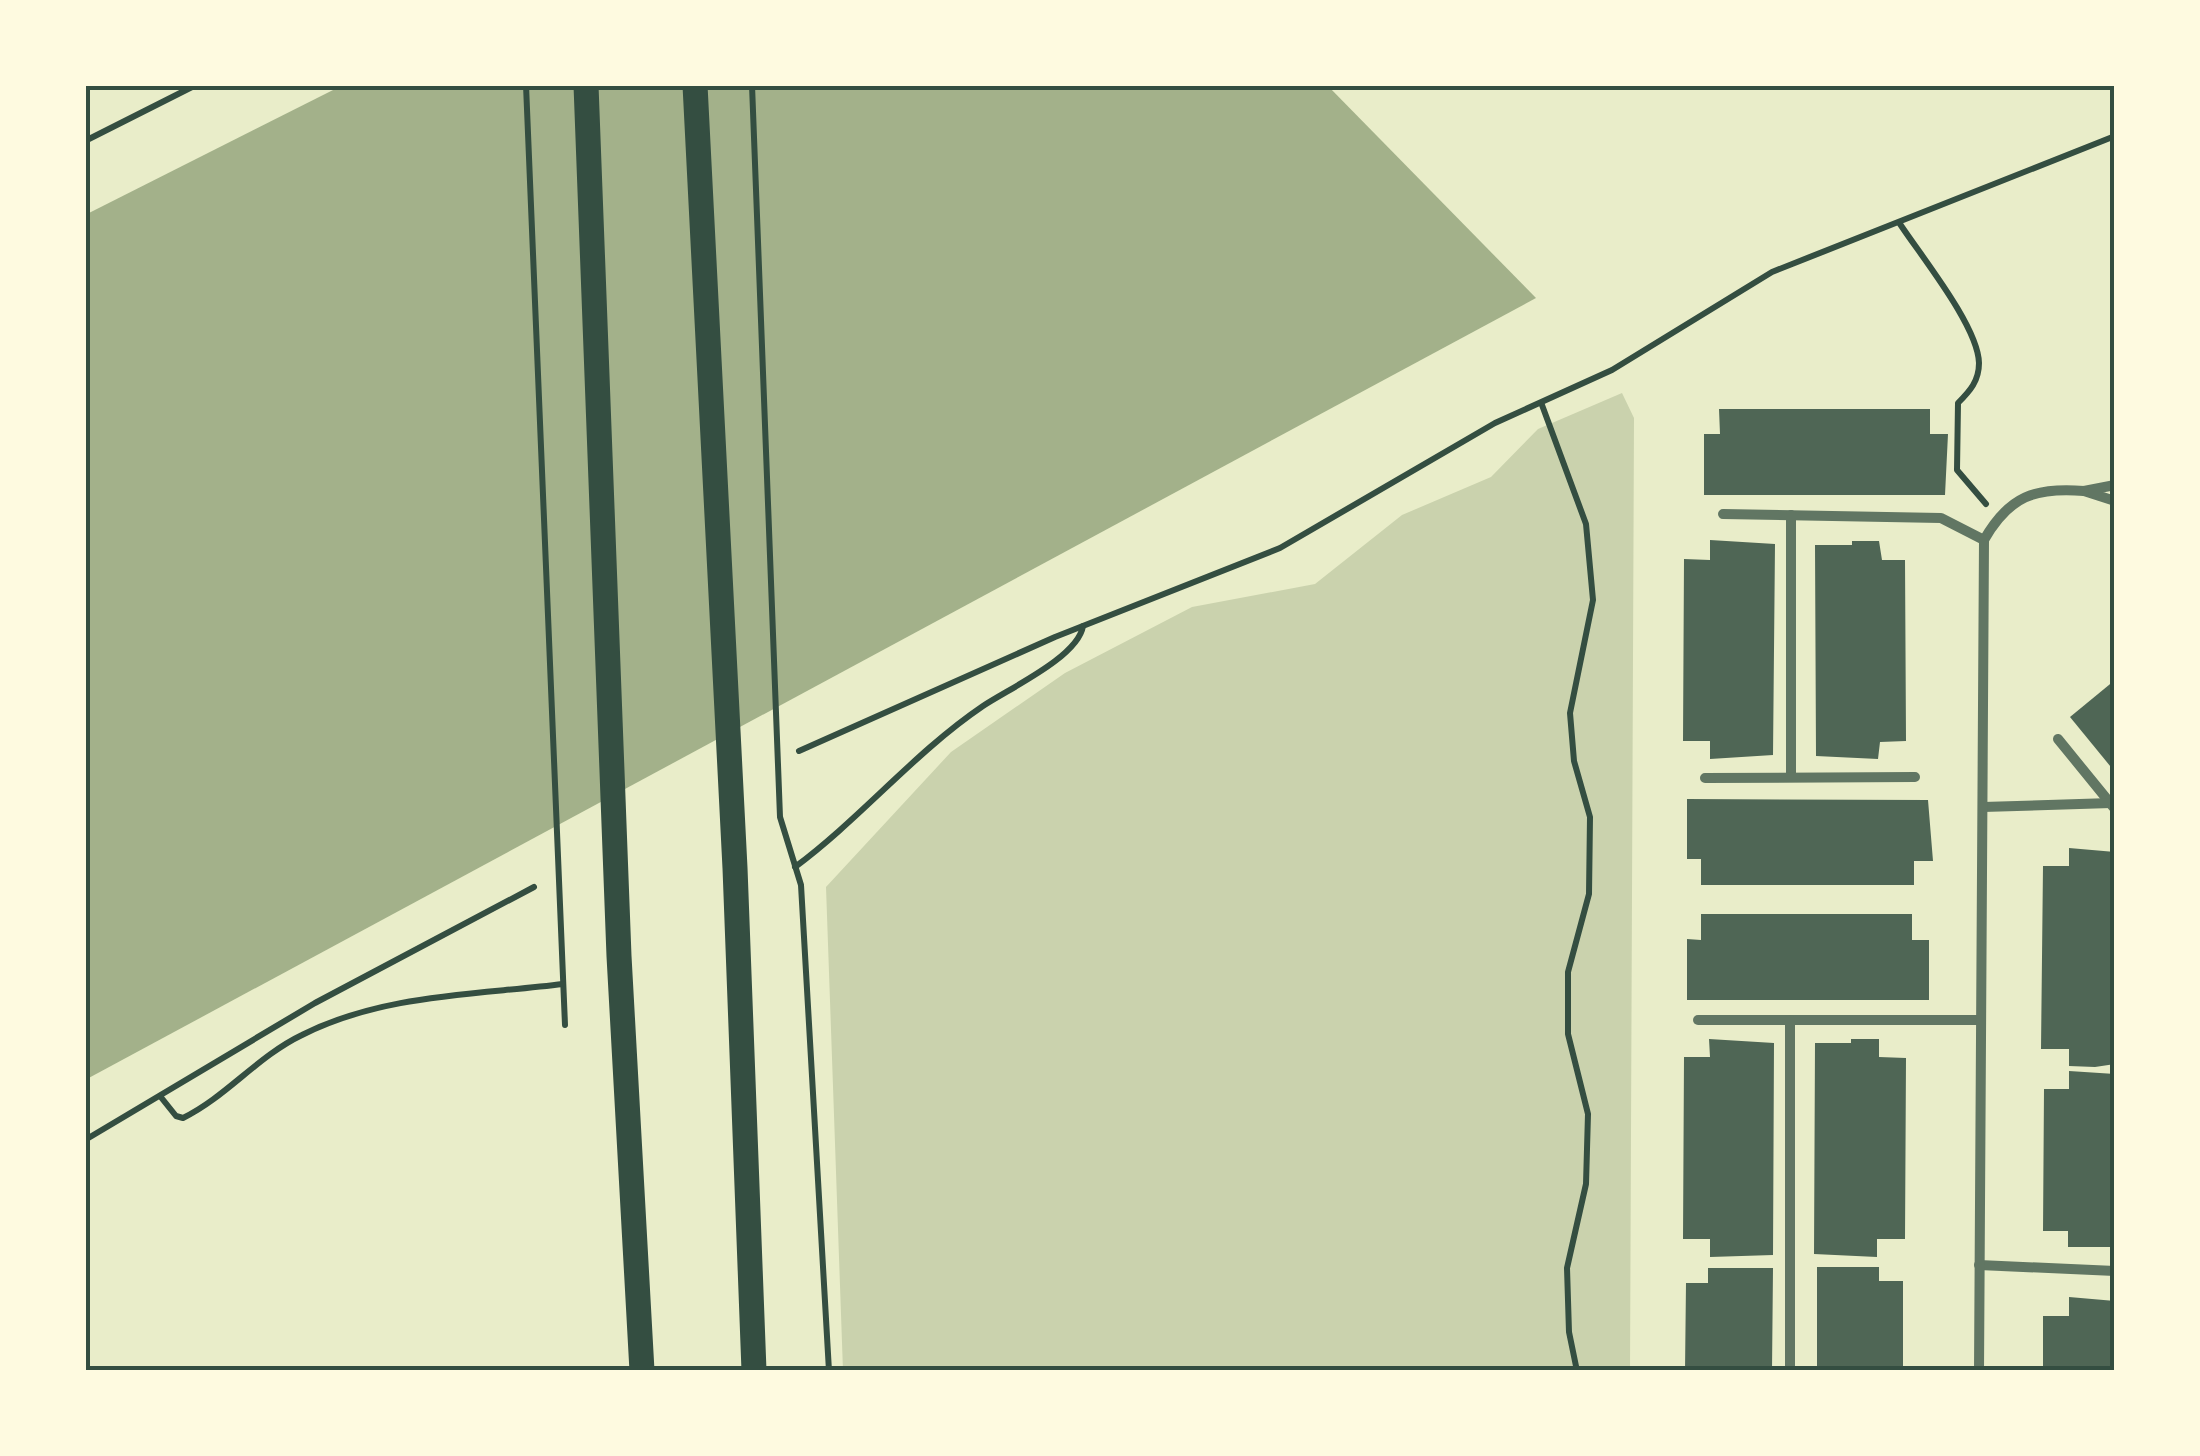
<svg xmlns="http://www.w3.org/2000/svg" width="2200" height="1456" viewBox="0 0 2200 1456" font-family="'Alegreya Sans',sans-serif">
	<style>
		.green { fill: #cad2ad }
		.water { fill: #a3b18a }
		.building { fill: #4f6655 }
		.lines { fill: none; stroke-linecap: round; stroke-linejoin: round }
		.path { stroke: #344e41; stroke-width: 6 }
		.minor { stroke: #617663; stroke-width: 10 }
		.primary { stroke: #344e41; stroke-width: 25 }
		.neatline { fill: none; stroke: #344e41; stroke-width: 4 }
	</style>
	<rect width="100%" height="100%" fill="#e9edc9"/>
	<path class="green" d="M 1622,393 L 1634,418 L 1630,1371 L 843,1371 L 826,887 L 951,752 L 1065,673 L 1192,607 L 1315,584 L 1402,515 L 1491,477 L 1538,429 Z"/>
	<path class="water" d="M 343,85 L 1327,85 L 1536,298 L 85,1080 L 85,215 Z"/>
	<g class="building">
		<path d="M 1719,409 L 1930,409 L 1930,434 L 1948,434 L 1945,495 L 1704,495 L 1704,434 L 1720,434 Z"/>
		<path d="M 1710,540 L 1775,544 L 1773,755 L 1710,759 L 1710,741 L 1683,741 L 1684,559 L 1710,560 Z"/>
		<path d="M 1852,541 L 1879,541 L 1882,560 L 1905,560 L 1906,741 L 1880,742 L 1878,759 L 1816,756 L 1815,545 L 1852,545 Z"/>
		<path d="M 2115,680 L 2115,772 L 2070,717 Z"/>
		<path d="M 1687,799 L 1928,800 L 1933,861 L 1914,861 L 1914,885 L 1701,885 L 1701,859 L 1687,859 Z"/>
		<path d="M 2069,848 L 2115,852 L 2115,1064 L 2095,1067 L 2069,1066 L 2069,1049 L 2041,1049 L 2043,866 L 2069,866 Z"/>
		<path d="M 1701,914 L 1912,914 L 1912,940 L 1929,940 L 1929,1000 L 1687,1000 L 1687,939 L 1701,940 Z"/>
		<path d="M 1709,1039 L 1774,1043 L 1773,1255 L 1710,1257 L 1710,1239 L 1683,1239 L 1684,1057 L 1710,1057 Z"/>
		<path d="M 1851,1039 L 1879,1039 L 1879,1057 L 1906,1058 L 1905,1239 L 1877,1239 L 1877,1257 L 1814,1254 L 1815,1043 L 1851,1043 Z"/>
		<path d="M 2069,1071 L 2115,1074 L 2115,1247 L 2068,1247 L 2068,1231 L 2043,1231 L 2044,1089 L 2069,1089 Z"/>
		<path d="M 1817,1267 L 1879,1267 L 1879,1281 L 1903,1281 L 1903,1371 L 1817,1371 Z"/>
		<path d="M 1708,1268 L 1773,1268 L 1772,1371 L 1685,1371 L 1686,1283 L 1708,1283 Z"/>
		<path d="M 2069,1297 L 2115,1301 L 2115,1371 L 2043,1371 L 2043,1316 L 2069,1316 Z"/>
	</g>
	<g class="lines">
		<g class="path">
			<path d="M 526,85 L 565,1025"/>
			<path d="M 752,85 L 780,817 L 801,885 L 829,1371"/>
			<path d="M 85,141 L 196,85"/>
			<path d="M 1900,224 C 1921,256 1978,326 1979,363 C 1979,381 1970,391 1958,403 L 1957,470 L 1986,504"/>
			<path d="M 1542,405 L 1586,524 L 1593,600 L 1570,713 L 1574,761 L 1590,817 L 1589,894 L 1568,972 L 1568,1034 L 1588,1114 L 1586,1184 L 1567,1268 L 1569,1332 L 1577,1371"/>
			<path d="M 799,751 L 1055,637 L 1280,548 L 1495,423 L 1612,370 L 1772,272 L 2115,136"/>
			<path d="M 795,867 C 861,818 915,752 983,706 C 1010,688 1078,657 1083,626"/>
			<path d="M 160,1096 L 176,1116 L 183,1118 C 226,1097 258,1056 302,1035 C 383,994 475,995 563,984"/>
			<path d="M 85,1140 L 315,1003 L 534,887"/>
		</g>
		<g class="minor">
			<path d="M 2115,485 L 2084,491 L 2115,501"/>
			<path d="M 1723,514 L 1941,518 L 1984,540"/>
			<path d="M 1791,515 L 1791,777"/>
			<path d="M 2058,739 L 2115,809"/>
			<path d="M 1705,778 L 1915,777"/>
			<path d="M 1983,807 L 2111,803"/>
			<path d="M 1698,1020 L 1981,1020"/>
			<path d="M 1979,1265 L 2115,1271"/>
			<path d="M 1790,1371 L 1790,1020"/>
			<path d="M 1979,1371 L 1984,540 C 2009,496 2035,487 2084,491"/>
		</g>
		<g class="primary">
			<path d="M 586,85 L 619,956 L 642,1371"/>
			<path d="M 695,85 L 735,868 L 754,1371"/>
		</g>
	</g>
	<rect width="2200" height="1456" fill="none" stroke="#fefae0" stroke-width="175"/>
	<rect x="88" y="88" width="2024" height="1280" class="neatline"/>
</svg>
